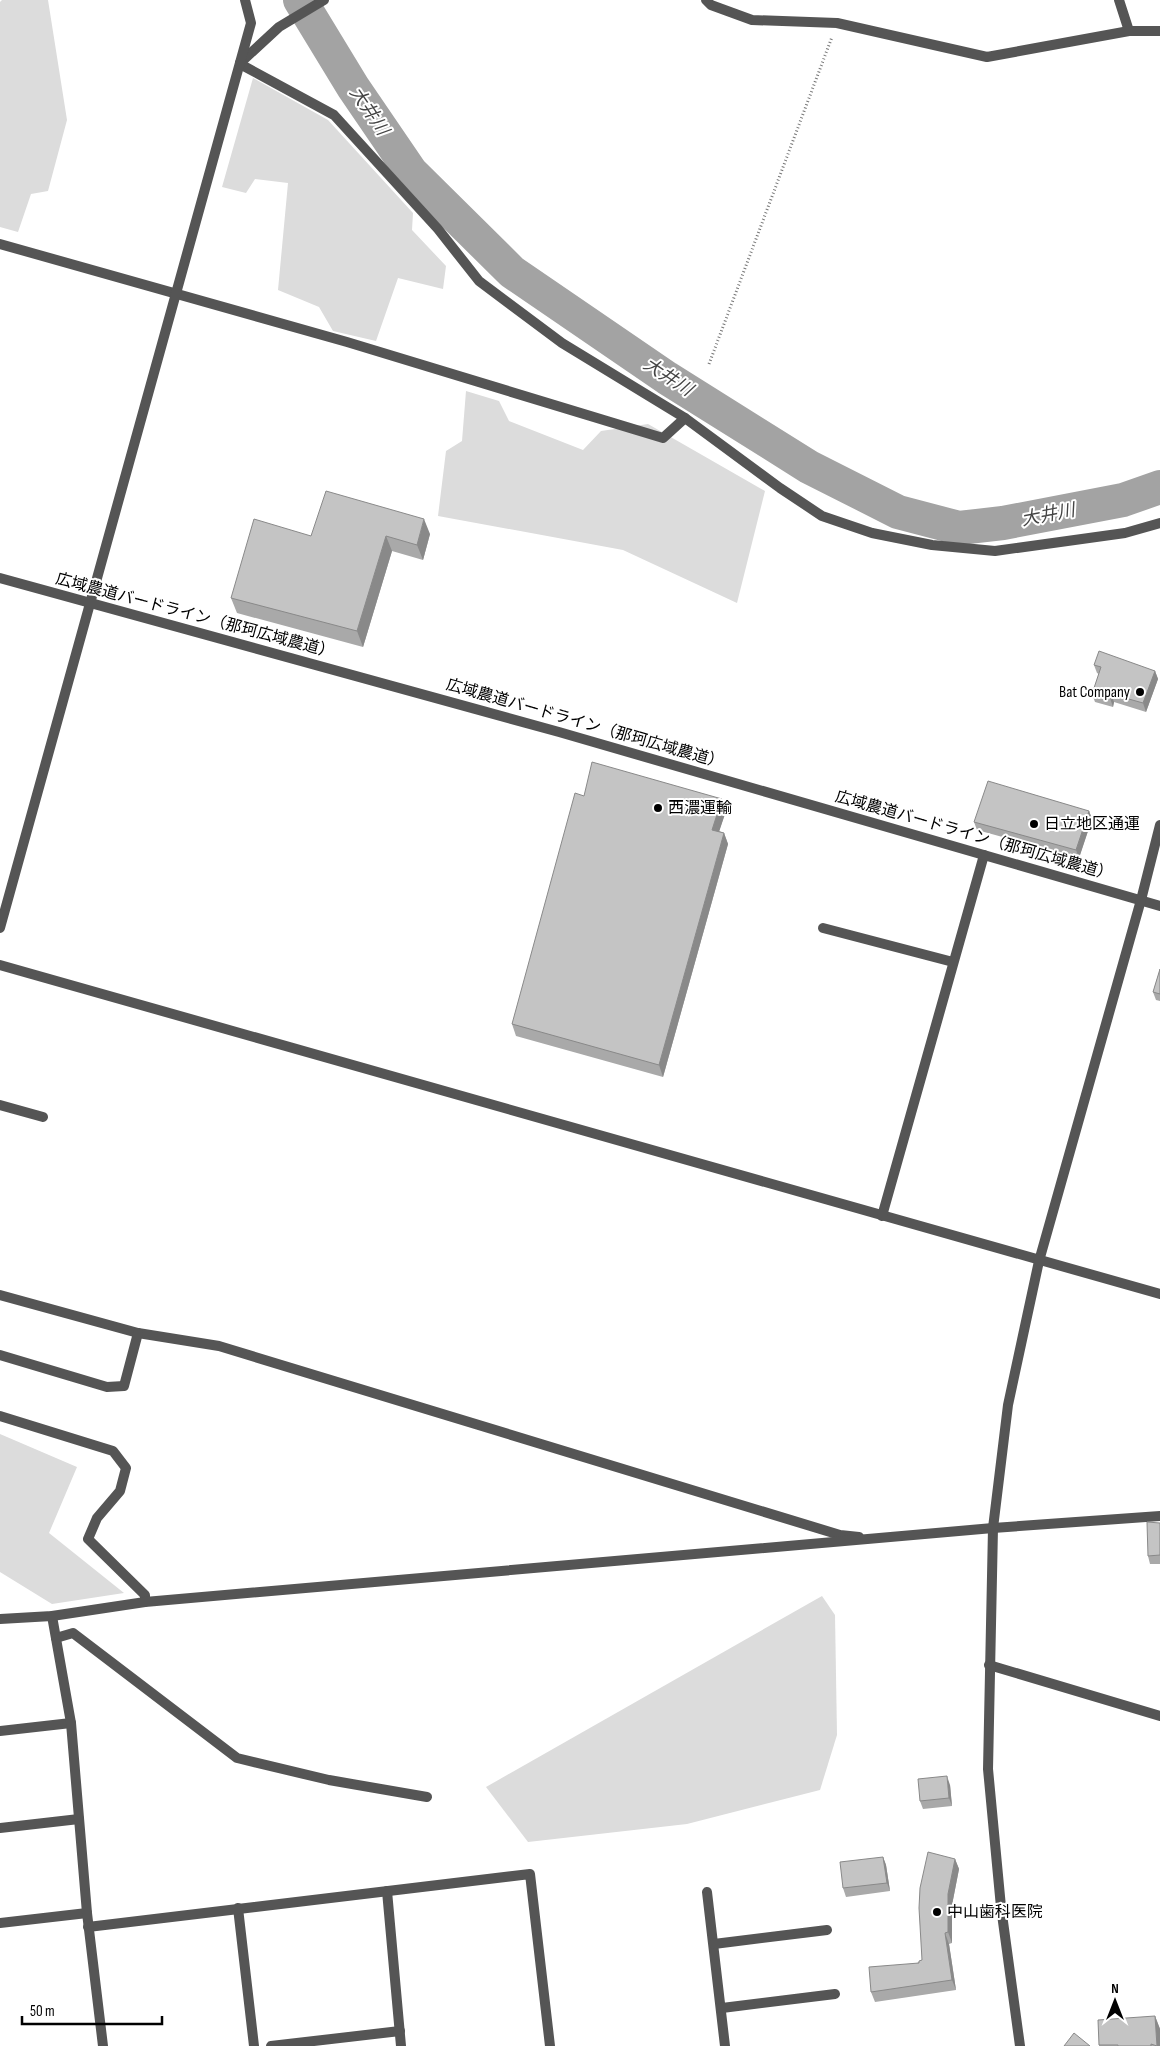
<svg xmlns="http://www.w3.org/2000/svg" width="1160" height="2046" viewBox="0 0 1160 2046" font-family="'Sofia Sans Condensed','Noto Sans JP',sans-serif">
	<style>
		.green { fill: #dcdcdc }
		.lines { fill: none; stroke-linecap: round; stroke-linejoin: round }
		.river { stroke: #a3a3a3; stroke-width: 34 }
		.path { stroke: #777; stroke-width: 3; stroke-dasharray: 1 2.5; stroke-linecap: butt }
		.service { stroke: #555; stroke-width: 10 }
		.minor { stroke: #555; stroke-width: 10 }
		.tertiary { stroke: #555; stroke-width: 10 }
		.wall { fill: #a9a9a9 }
		.shaded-wall { fill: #898989 }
		.building { fill: #c4c4c4; stroke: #898989 }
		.poi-dot { fill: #000; stroke: #fff; stroke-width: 2 }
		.labels { text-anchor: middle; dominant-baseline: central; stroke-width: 4; stroke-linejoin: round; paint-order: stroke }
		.street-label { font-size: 16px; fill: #000; stroke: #fff }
		.poi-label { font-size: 16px; fill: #000; stroke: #fff; text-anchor: start }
		.water-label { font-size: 18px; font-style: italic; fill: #444; stroke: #fff }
	</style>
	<rect width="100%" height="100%" fill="#fff"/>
	<g class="green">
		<path d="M 2,0 L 48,0 L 67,120 L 48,191 L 31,194 L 18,232 L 0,227 L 0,2 Z"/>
		<path d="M 253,78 L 328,120 L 413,213 L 412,230 L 446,266 L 443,289 L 398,278 L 376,341 L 333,331 L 319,307 L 278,290 L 288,183 L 255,179 L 246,193 L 222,187 Z"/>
		<path d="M 466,391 L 499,401 L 509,421 L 583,450 L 601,431 L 648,424 L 765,491 L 737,603 L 623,550 L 438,516 L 446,451 L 462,441 Z"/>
		<path d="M 0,1434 L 77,1467 L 49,1533 L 124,1593 L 52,1604 L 0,1572 Z"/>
		<path d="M 822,1596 L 835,1615 L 837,1735 L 820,1790 L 687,1824 L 528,1842 L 486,1787 Z"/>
	</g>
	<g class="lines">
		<path class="river" d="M 300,0 L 353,87 L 411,172 L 512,272 L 667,378 L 809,467 L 898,512 L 959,528 L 1003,523 L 1123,500 L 1160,487"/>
		<path class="path" d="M 709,364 L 832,37"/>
		<path class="service" d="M 1119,0 L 1129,31"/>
		<g class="minor">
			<path d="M 706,0 L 711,5 L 752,20 L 837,23 L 987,57 L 1129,31 L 1160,31"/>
			<path d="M 240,63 L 279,27 L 324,0"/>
			<path d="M 240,64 L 334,115 L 438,229 L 479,281 L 562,343 L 685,418 L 780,488 L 822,516 L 872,533 L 932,545 L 995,551 L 1125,533 L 1160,523"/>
			<path d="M 0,244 L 347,342 L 663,438 L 685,418"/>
			<path d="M 0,928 L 251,23 L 245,0"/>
			<path d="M 823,928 L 953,962"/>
			<path d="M 0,965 L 1160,1294"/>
			<path d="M 0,1105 L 43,1117"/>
			<path d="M 882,1216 L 984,855"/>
			<path d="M 0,1295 L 138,1333 L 219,1346 L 840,1535 L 859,1537"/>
			<path d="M 0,1355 L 107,1387 L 124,1386 L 138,1333"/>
			<path d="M 0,1416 L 113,1451 L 126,1468 L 120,1491 L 97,1518 L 88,1539 L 145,1595 L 145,1602"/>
			<path d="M 56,1638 L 73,1633 L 237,1758 L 329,1780 L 427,1797"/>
			<path d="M 989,1665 L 1160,1716"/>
			<path d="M 0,1731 L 71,1723"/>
			<path d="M 0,1828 L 79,1819"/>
			<path d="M 387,1891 L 401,2046"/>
			<path d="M 707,1892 L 725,2046"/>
			<path d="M 238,1908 L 254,2046"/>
			<path d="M 0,1923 L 87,1913"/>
			<path d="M 88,1927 L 530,1874 L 550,2046"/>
			<path d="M 714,1944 L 827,1930"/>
			<path d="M 722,2008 L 835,1994"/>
			<path d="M 271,2046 L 400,2031"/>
		</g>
		<g class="tertiary">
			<path d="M 0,578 L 559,732 L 1160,906"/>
			<path d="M 52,1616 L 71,1723 L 87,1913 L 103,2046"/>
			<path d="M 0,1619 L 52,1616 L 145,1602 L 993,1528 L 1160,1516"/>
			<path d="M 1020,2046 L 1001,1907 L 988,1769 L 993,1528 L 1008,1405 L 1039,1261 L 1141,900 L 1160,825"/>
		</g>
	</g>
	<g class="wall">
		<path d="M 430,534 L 423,560 L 392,551 L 363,647 L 237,613 L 231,598 L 311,536 Z"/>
		<path d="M 1094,665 L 1155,671 L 1158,679 L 1146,712 L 1114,702 L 1113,707 L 1095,702 L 1092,694 L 1099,674 L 1097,673 Z"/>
		<path d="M 722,799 L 726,811 L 719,831 L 724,833 L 728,844 L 663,1077 L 516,1036 L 512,1024 Z"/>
		<path d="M 1089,811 L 1092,819 L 1079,858 L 977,830 L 974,822 Z"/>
		<path d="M 1160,969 L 1160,1001 L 1156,1000 L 1153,992 Z"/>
		<path d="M 1160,1523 L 1160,1564 L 1150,1564 L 1148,1556 Z"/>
		<path d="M 950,1785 L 952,1806 L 923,1809 L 920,1801 Z"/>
		<path d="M 883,1857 L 886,1865 L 890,1891 L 846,1897 L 843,1888 Z"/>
		<path d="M 955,1859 L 959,1869 L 952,1905 L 952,1943 L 949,1944 L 956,1990 L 875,2002 L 871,1992 L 922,1960 Z"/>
		<path d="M 1155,2016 L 1160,2029 L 1160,2046 L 1099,2046 L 1099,2045 Z"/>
	</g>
	<g class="shaded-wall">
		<path d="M 424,519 L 430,534 L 423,560 L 417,545 Z"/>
		<path d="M 386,536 L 392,551 L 363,647 L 357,631 Z"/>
		<path d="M 1155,671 L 1158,679 L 1146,712 L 1143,703 Z"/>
		<path d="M 1111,694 L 1114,702 L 1113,707 L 1110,698 Z"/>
		<path d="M 722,799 L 726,811 L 716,841 L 712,830 Z"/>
		<path d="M 1089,811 L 1092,819 L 1079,858 L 1076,850 Z"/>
		<path d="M 724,833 L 728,844 L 663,1077 L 659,1065 Z"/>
		<path d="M 947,1776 L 950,1785 L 952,1806 L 949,1798 Z"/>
		<path d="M 883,1857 L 886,1865 L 890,1891 L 887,1883 Z"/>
		<path d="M 955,1859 L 959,1869 L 952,1905 L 952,1943 L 948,1932 L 948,1894 Z"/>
		<path d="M 945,1933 L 949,1944 L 956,1990 L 952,1980 Z"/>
		<path d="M 1155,2016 L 1160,2029 L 1160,2046 L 1157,2046 Z"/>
	</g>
	<g class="building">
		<path d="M 326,491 L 424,519 L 417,545 L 386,536 L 357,631 L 231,598 L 254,519 L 311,536 Z"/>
		<path d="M 1099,651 L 1155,671 L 1143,703 L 1111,694 L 1110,698 L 1092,694 L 1101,667 L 1094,665 Z"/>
		<path d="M 592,762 L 722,799 L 712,830 L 724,833 L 659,1065 L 512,1024 L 575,793 L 584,796 Z"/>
		<path d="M 988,781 L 1089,811 L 1076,850 L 974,822 Z"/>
		<path d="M 1160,969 L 1160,994 L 1153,992 Z"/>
		<path d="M 1147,1522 L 1160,1523 L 1160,1555 L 1148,1556 Z"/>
		<path d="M 947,1776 L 949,1798 L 920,1801 L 918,1779 Z"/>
		<path d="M 928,1852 L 955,1859 L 948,1894 L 948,1932 L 945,1933 L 952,1980 L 871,1992 L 869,1967 L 919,1963 L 919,1961 L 922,1960 L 919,1908 L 920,1888 Z"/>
		<path d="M 883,1857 L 887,1883 L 843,1888 L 840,1862 Z"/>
		<path d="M 1155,2016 L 1157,2046 L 1151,2044 L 1151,2046 L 1118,2046 L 1118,2045 L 1099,2045 L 1098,2020 Z"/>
		<path d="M 1074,2033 L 1090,2046 L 1064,2046 Z"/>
	</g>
	<g class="poi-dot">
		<circle cx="1140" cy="692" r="5"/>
		<circle cx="658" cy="808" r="5"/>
		<circle cx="1034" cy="824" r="5"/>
		<circle cx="937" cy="1912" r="5"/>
	</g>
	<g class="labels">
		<g class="street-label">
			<text transform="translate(195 616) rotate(15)">広域農道バードライン（那珂広域農道）</text>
			<text transform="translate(585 724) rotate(16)">広域農道バードライン（那珂広域農道）</text>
			<text transform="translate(974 836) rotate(16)">広域農道バードライン（那珂広域農道）</text>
		</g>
		<g class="poi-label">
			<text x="1130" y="692" text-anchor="end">Bat Company</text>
			<text x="668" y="808">西濃運輸</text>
			<text x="1044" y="824">日立地区通運</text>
			<text x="947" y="1912">中山歯科医院</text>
		</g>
		<g class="water-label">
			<text transform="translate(369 111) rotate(56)">大井川</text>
			<text transform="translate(668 377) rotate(33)">大井川</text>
			<text transform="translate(1048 515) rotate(-11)">大井川</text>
		</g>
	</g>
	<g transform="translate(1115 2001)" stroke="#ffffff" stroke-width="4" paint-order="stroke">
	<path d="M0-4L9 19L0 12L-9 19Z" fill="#000000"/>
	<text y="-8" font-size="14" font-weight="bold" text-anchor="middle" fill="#000000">N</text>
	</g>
	<path d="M22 2016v8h140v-8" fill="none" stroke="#000000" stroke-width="2.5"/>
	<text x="30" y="2016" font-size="15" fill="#000000" stroke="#ffffff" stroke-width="4" paint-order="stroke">50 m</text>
</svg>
